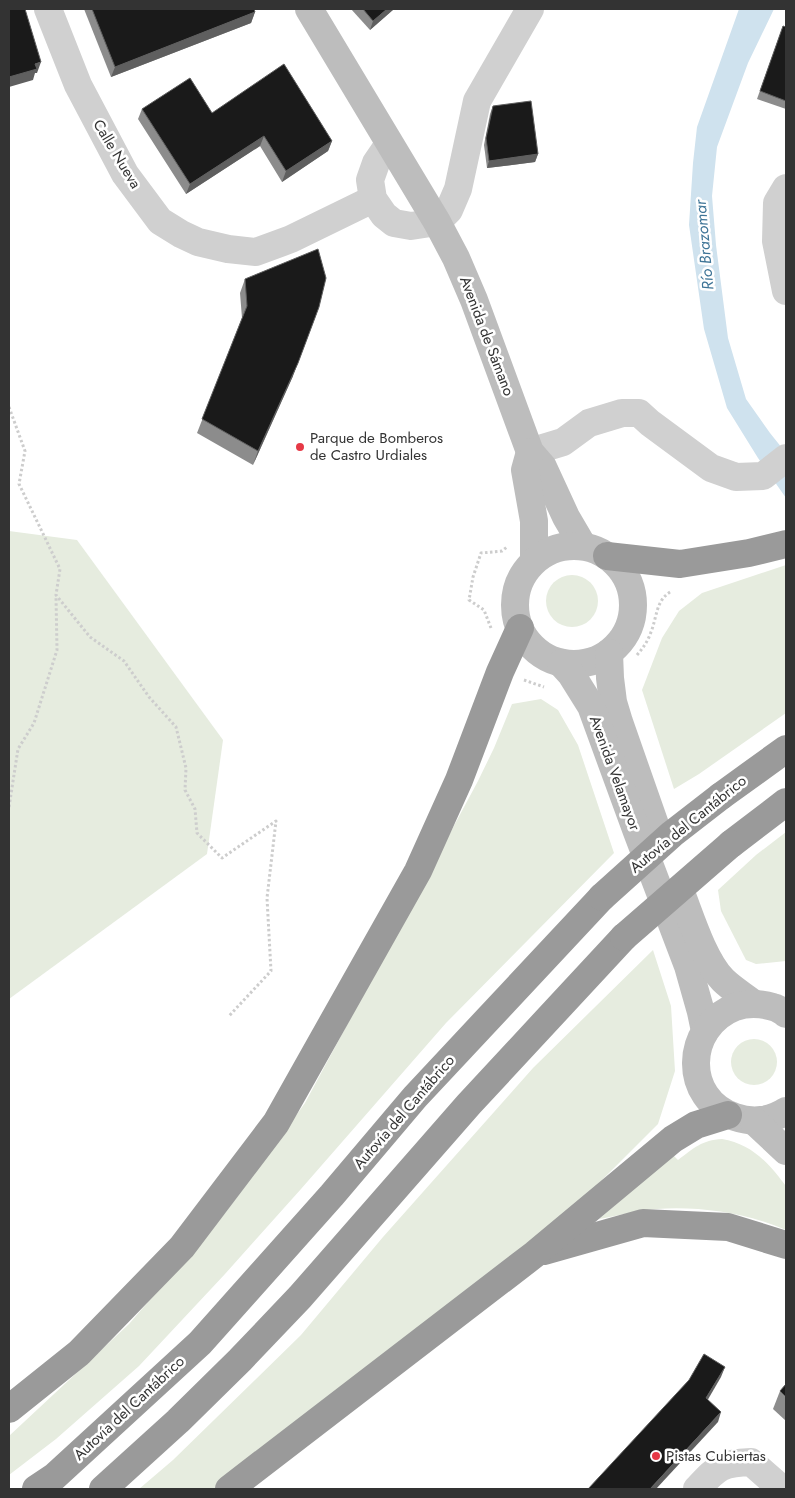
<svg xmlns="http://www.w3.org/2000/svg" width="795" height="1498" viewBox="0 0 795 1498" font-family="Jost,sans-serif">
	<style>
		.green { fill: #e6ecdf }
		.water { fill: #cfe2ee }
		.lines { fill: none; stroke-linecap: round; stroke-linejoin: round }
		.path { stroke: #cdcdcd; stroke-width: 3; stroke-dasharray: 2.5 2.5; stroke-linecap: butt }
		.street { stroke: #d0d0d0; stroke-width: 28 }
		.secondary { stroke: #bdbdbd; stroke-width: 28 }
		.highway { stroke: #9a9a9a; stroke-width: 28 }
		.highway-bridge { stroke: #9a9a9a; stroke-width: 28 }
		.wall { fill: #8c8c8c }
		.shaded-wall { fill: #5f5f5f }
		.building { fill: #1a1a1a; stroke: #5f5f5f }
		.poi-dot { fill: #e63946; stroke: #fff; stroke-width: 2 }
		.labels { text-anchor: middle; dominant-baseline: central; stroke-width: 5; stroke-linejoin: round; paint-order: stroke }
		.street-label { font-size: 15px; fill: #333; stroke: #fff }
		.poi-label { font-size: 15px; fill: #333; stroke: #fff; text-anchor: start }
		.water-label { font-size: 16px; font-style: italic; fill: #3f7597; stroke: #fff }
	</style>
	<rect width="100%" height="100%" fill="#fff"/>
	<g class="green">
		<path d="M 9,531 L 77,540 L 223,740 L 207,854 L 9,999 Z"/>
		<path d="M 786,565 L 786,713 L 699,774 L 674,789 L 642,690 L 662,638 L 679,611 L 702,593 Z"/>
		<circle cx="572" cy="601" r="26"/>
		<path d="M 541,699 L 558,710 L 578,745 L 614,853 L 446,1023 L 301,1189 L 225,1274 L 139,1366 L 56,1439 L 9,1475 L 9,1436 L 129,1324 L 226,1212 L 305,1103 L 478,781 L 494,748 L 512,704 Z"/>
		<path d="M 786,832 L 786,961 L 756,964 L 746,960 L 721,911 L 718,890 L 756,855 Z"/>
		<path d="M 653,950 L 671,1006 L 675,1071 L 658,1124 L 579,1203 L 217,1489 L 139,1489 L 173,1460 L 301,1335 L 383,1237 L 533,1068 Z"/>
		<circle cx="754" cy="1062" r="23"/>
		<path d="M 722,1139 C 747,1143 764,1158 779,1177 C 781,1180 785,1184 786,1187 C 788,1193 786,1222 786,1230 C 747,1213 699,1206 657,1209 C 638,1210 618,1216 599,1219 L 673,1155 L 678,1160 C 694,1148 702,1140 722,1139 Z"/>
	</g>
	<path class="water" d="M 739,9 L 774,9 L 748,63 L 717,147 L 712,196 L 716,245 L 728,338 L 746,399 L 770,433 L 786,453 L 786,498 L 758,458 L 727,408 L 704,329 L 689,225 L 693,163 L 697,127 Z"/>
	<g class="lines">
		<g class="path">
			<path d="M 9,407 L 25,451 L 19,484 L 60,569 L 56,595 L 90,637 L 124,661 L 149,697 L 176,727 L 186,768 L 185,790 L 195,809 L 197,833 L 222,858 L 276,821 L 267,898 L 271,971 L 229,1016"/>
			<path d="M 491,628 L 484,610 L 469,600 L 473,577 L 481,553 L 502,551 L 507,547"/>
			<path d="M 637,655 C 643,648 648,641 651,632 C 657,617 656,599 672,591"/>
			<path d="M 524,680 L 544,687"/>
			<path d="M 9,807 L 18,749 L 34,723 L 57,650 L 56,596"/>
		</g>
		<g class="street">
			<path d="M 48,9 L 78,85 L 125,174 L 160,221 L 181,234 L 198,242 L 228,249 L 256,252 L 291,239 L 373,199"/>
			<path d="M 389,144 L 376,163 L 370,180 L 373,199 L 384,215 L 394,223 L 411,226 L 437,222 L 449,210 L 458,189 L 477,101 L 530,9"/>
			<path d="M 786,188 L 777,203 L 776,241 L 786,291"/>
			<path d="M 530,452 L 563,442 L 589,423 L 622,413 L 639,413 L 650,423 L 711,468 L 736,477 L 763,476 L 786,458"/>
			<path d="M 697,1489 C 717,1468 720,1463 751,1462 L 782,1489"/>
		</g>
		<g class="secondary">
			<path d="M 309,9 L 437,222 L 456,258 L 474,300 L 530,452 L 543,467 L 566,517 L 583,546"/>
			<path d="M 530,452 L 525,470 L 534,521 L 534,560"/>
			<circle cx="574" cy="605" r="59"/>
			<path d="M 609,653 L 610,678 L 613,702 L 619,722 L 660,839"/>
			<path d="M 561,663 L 571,674 L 591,706 L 637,832 L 688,966 L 701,1012 L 705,1031"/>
			<path d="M 683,898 C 692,922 705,962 723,980 C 732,989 744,996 754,1004"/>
			<path d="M 786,1014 C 782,1011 777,1008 773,1007 C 761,1003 746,1003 735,1007 C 684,1027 682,1099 735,1117 C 752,1123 771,1121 786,1111"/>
			<path d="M 754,1121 L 786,1151"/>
		</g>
		<g class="highway">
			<path d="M 607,556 L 680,564 L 749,553 L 786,544"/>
			<path d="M 721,796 L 786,749"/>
			<path d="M 731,844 L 786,802"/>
			<path d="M 544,1251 L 643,1223 L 728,1227 L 786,1245"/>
			<path d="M 9,1409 L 79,1353 L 182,1247 L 276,1123 L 418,871 L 459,780 L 500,672 L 520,628"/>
			<path d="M 36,1489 L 54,1477 L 200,1343 L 332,1195 L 415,1097 L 602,897"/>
			<path d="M 103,1489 L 178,1421 L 240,1360 L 300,1297 L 469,1104 L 624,937"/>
			<path d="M 229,1489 L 535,1254 L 673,1139 L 696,1125 L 728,1115"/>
		</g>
		<g class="highway-bridge">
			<path d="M 602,897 L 672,834 L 721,796"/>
			<path d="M 624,937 L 731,844"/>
		</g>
	</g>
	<g class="wall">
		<path d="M 84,9 L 254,9 L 255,12 L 251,23 L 111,77 Z"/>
		<path d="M 351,9 L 394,9 L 370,30 Z"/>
		<path d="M 783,26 L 786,27 L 786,109 L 757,99 Z"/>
		<path d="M 493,106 L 538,154 L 535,162 L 487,168 L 484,145 L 490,114 Z"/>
		<path d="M 142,109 L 212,113 L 332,141 L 328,151 L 282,182 L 260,146 L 186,194 L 138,119 Z"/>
		<path d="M 245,279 L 293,376 L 253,465 L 197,433 L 242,318 L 240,293 Z"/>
		<path d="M 786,1384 L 786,1421 L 773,1409 L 780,1391 Z"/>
	</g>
	<g class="shaded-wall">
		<path d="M 387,9 L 394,9 L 370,30 L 373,21 Z"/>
		<path d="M 255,12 L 251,23 L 111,77 L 115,67 Z"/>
		<path d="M 41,62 L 37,73 L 35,73 L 33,80 L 9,87 L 9,77 L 35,64 Z"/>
		<path d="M 264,136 L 260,146 L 186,194 L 190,184 Z"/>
		<path d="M 332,141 L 328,151 L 282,182 L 286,171 Z"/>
		<path d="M 538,154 L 535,162 L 487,168 L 489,161 Z"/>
		<path d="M 319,307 L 293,376 L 253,465 L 258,451 Z"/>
		<path d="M 725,1367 L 721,1377 L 703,1408 L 706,1398 Z"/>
		<path d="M 721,1412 L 718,1422 L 656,1489 L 650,1489 Z"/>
	</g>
	<g class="building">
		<path d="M 9,9 L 25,9 L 41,62 L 35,64 L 37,69 L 9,77 Z"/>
		<path d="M 92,9 L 254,9 L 255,12 L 115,67 Z"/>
		<path d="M 363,9 L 387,9 L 373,21 Z"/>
		<path d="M 783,26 L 786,27 L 786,101 L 760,91 Z"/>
		<path d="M 284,64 L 332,141 L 286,171 L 264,136 L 190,184 L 142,109 L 190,78 L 212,113 Z"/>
		<path d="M 531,101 L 538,154 L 489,161 L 486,138 L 493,106 Z"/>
		<path d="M 318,249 L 326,278 L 319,307 L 298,363 L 258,451 L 202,419 L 247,306 L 245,279 Z"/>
		<path d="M 704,1354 L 725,1367 L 706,1398 L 721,1412 L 650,1489 L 588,1489 L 689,1380 Z"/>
		<path d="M 786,1384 L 786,1397 L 780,1391 Z"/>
	</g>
	<g class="poi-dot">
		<circle cx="300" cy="447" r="5"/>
		<circle cx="656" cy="1456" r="5"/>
	</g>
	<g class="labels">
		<g class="street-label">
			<text transform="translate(117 154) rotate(59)">Calle Nueva</text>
			<text transform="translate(487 336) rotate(69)">Avenida de Sámano</text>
			<text transform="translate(615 773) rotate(70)">Avenida Velamayor</text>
			<text transform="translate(688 824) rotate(-39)">Autovía del Cantábrico</text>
			<text transform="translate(404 1112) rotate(-49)">Autovía del Cantábrico</text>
			<text transform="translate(129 1408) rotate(-43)">Autovía del Cantábrico</text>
		</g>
		<g class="poi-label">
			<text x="310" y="438">Parque de Bomberos<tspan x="310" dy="17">de Castro Urdiales</tspan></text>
			<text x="666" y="1456">Pistas Cubiertas</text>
		</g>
		<g class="water-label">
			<text transform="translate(704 245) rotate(-95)">Río Brazomar</text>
		</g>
	</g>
	<rect width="795" height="1498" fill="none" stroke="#333333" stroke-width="20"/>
</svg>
